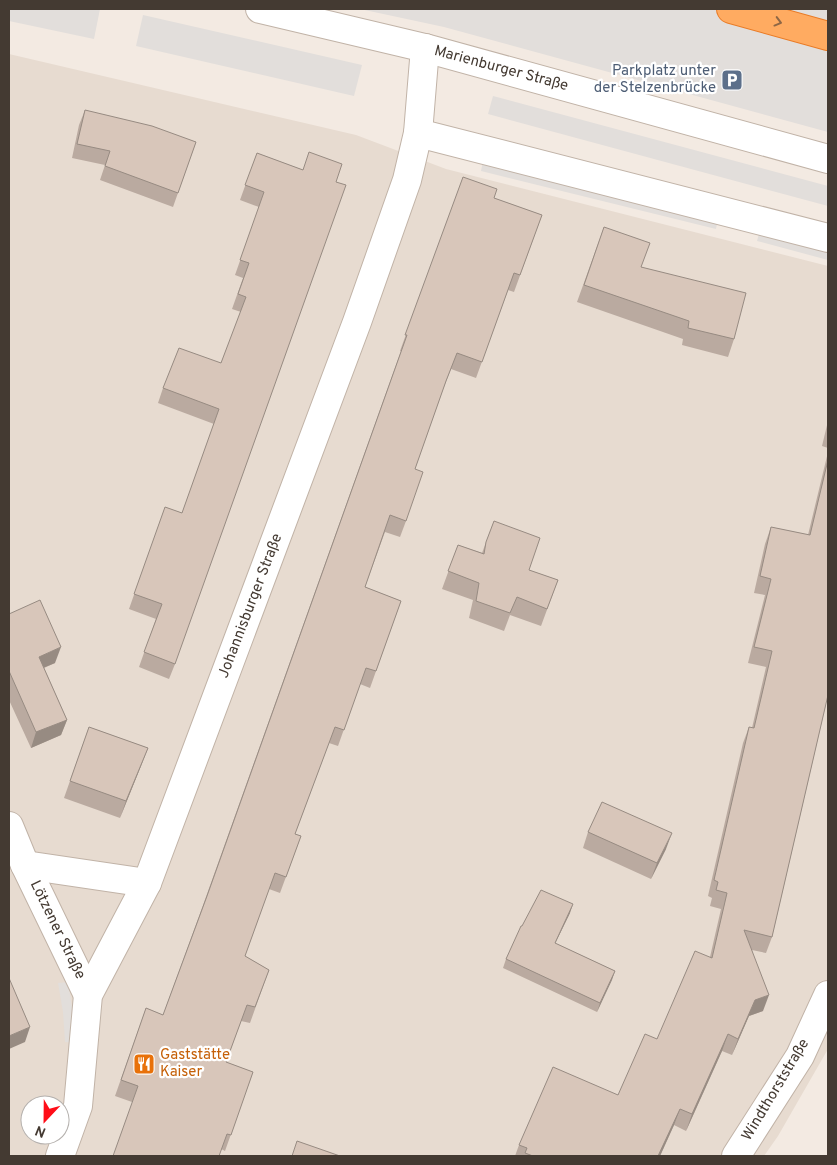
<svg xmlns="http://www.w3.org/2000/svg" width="837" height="1165" viewBox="0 0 837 1165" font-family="Overpass,sans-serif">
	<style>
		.residential { fill: #e7dbd0; fill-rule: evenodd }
		.parking { fill: #e2dedb }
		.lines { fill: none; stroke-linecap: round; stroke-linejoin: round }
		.street-casing { stroke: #c1b3a7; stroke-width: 30 }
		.highway-casing { stroke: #e97b26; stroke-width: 30 }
		.street { stroke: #fff; stroke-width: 28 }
		.highway { stroke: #ffab61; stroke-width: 28 }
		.wall { fill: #baaaa0 }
		.shaded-wall { fill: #978b82 }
		.building { fill: #d8c6ba; stroke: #978b82 }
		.oneway { stroke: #8f6745 }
		.labels { text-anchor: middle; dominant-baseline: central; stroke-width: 4.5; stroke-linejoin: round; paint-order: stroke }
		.street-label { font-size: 15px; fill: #443a32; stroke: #fff }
		.service-label { font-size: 15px; fill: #4e5e75; stroke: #fff; text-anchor: end }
		.food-label { font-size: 15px; fill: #c56008; stroke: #fff; text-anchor: start }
	</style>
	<rect width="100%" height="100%" fill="#f3eae2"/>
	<path class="residential" d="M 9,54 L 356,135 L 446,169 L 828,266 L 828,1049 L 778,1136 L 764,1156 L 9,1156 ZM 30,1105 L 60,1105 L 60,1135 L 30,1135 Z"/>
	<g class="parking">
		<path d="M 9,9 L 100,9 L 94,39 L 9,21 Z"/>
		<path d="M 360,9 L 828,9 L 828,132 L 444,27 Z"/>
		<path d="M 143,15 L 362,65 L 354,96 L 136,46 Z"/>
		<path d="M 493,96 L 828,186 L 828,206 L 488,114 Z"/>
		<path d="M 483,161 L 718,219 L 716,229 L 481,171 Z"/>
		<path d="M 760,230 L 828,248 L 828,260 L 757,241 Z"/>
		<path d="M 68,982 L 73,1014 L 75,1043 L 65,1042 L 63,1012 L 58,983 Z"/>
	</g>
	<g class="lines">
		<g class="street-casing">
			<g id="street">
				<path d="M 260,9 L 425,48 L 828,159"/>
				<path d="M 418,133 L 828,238"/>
				<path d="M 9,826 L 25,865 L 88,995"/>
				<path d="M 25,865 L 147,883"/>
				<path d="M 60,1156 L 78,1106 L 88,995 L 147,883 L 357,322 L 407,180 L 418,133 L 425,48"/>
				<path d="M 736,1156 L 800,1056 L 828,995"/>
			</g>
		</g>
		<g class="highway-casing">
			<path id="highway" d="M 731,9 L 828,36"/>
		</g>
		<use href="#street" class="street"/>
		<use href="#highway" class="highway"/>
	</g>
	<g class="wall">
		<path d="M 85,110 L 196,142 L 173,207 L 100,180 L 105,165 L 72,158 L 79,125 Z"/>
		<path d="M 257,153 L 303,170 L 175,664 L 169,679 L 139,667 L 156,619 L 129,609 L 165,507 L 182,513 L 214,424 L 158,403 L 163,388 L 221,363 L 241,312 L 232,309 L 243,278 L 235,275 L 259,207 L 240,200 Z"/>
		<path d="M 463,177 L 494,198 L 542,215 L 514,292 L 508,290 L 476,378 L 451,369 L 442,392 L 415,469 L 406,521 L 400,537 L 385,532 L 365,587 L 401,601 L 370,688 L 360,684 L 338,746 L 329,743 L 295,834 L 301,836 L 280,893 L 269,889 L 245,956 L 269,970 L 250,1023 L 241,1021 L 226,1062 L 253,1072 L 225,1151 L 132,1102 L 115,1096 L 146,1008 L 163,1015 L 202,908 L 401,351 L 400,351 Z"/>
		<path d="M 604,227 L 641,267 L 734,339 L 728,357 L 682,345 L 683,339 L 577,302 Z"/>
		<path d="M 828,421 L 828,448 L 822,446 Z"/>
		<path d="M 828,452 L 828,695 L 772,937 L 766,953 L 752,950 L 763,1011 L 749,1016 L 732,1055 L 722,1051 L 686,1131 L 674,1125 L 660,1156 L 515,1156 L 519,1145 L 618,1095 L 657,1039 L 710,957 L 721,909 L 710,906 L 712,898 L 708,896 L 743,743 L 749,727 L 752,728 L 766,667 L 748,663 L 765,595 L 754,593 L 765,544 L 771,527 L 808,535 Z"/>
		<path d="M 494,521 L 529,570 L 558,580 L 541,626 L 510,615 L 504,631 L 469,618 L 473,600 L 442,589 L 458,545 L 482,553 Z"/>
		<path d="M 9,614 L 55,663 L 44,668 L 67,720 L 61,735 L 31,748 L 9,700 Z"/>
		<path d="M 89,727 L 148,748 L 120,818 L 64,798 Z"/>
		<path d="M 588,832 L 666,849 L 651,879 L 583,848 Z"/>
		<path d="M 570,913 L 555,943 L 615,971 L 597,1012 L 503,968 L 506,959 L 522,926 Z"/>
	</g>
	<g class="shaded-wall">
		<path d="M 61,647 L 55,663 L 33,672 L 39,657 Z"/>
		<path d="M 67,720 L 61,735 L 31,748 L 36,732 Z"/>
		<path d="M 148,748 L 141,766 L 120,818 L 126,801 Z"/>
		<path d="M 672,833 L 666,849 L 651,879 L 657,863 Z"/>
		<path d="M 573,904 L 570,913 L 551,952 L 555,943 Z"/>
		<path d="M 615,971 L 612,980 L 597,1012 L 600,1003 Z"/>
		<path d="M 769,995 L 763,1011 L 749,1016 L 732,1055 L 738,1039 L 755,1000 Z"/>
		<path d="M 30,1027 L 25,1042 L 9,1049 L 9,1036 Z"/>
		<path d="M 728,1034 L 722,1051 L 686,1131 L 692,1114 Z"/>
		<path d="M 680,1109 L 674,1125 L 660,1156 L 658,1156 Z"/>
	</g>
	<g class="building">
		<path d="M 85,110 L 152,126 L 196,142 L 178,193 L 105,166 L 110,151 L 77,144 Z"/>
		<path d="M 309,152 L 342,164 L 336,182 L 346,185 L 175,664 L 144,652 L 162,604 L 134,594 L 165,507 L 182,513 L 219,409 L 163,388 L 179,348 L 221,363 L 246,297 L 238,294 L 249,263 L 240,260 L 264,192 L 245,185 L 257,153 L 303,170 Z"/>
		<path d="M 463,177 L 497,189 L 494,198 L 542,215 L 520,275 L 514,273 L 482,362 L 457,353 L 446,381 L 415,469 L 423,472 L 406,521 L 390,515 L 365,587 L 401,601 L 376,671 L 366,668 L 344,730 L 335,727 L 295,834 L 301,836 L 286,877 L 275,873 L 245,956 L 269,970 L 255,1007 L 247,1005 L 226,1062 L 253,1072 L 231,1135 L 227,1134 L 219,1156 L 113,1156 L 138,1086 L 121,1080 L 146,1008 L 163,1015 L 207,896 L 407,335 L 405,335 Z"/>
		<path d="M 604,227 L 650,243 L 641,267 L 746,293 L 734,339 L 688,328 L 689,321 L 584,285 Z"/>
		<path d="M 828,460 L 828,695 L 772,937 L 744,930 L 769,995 L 755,1000 L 738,1039 L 728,1034 L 692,1114 L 680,1109 L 658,1156 L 533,1156 L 525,1153 L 527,1148 L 519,1145 L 553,1067 L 618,1095 L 645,1034 L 657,1039 L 695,951 L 712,958 L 727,893 L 716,890 L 718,882 L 714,880 L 749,727 L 754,728 L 772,651 L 754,647 L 771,579 L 760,576 L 771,527 L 810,535 Z"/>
		<path d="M 494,521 L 540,538 L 529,570 L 558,580 L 547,609 L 517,597 L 510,613 L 476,601 L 479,583 L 448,571 L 458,545 L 484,554 L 486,542 Z"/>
		<path d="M 40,600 L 61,647 L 39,657 L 67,720 L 36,732 L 9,671 L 9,614 Z"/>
		<path d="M 89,727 L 148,748 L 126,801 L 70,781 Z"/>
		<path d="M 602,802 L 672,833 L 657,863 L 588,832 Z"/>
		<path d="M 541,890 L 573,904 L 555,943 L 615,971 L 600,1003 L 506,959 L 521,926 L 522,926 Z"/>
		<path d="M 9,978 L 30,1027 L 9,1036 Z"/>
		<path d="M 297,1141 L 340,1156 L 292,1156 Z"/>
	</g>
	<defs><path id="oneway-chevron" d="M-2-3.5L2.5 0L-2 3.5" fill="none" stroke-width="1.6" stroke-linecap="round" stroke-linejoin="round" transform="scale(1.25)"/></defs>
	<use class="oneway" href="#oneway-chevron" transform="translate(778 22) rotate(15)"/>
	<defs>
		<g id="parking-square" transform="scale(1.125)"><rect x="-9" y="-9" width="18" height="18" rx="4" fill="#5c6f8a" stroke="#fff"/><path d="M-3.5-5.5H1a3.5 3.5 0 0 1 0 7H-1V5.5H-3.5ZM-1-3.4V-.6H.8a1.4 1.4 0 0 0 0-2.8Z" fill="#fff"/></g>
		<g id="restaurant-square" transform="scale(1.125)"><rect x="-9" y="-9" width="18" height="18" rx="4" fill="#e8710a" stroke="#fff"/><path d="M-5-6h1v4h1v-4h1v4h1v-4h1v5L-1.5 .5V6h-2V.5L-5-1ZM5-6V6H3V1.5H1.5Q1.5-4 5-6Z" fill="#fff"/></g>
	</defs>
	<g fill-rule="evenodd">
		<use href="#parking-square" x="732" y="80"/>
		<use href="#restaurant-square" x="144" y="1064"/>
	</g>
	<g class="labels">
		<g class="street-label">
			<text transform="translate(501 69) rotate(15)">Marienburger Straße</text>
			<text transform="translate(251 606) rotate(-69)">Johannisburger Straße</text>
			<text transform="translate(57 930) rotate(64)">Lötzener Straße</text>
			<text transform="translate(776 1090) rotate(-59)">Windthorststraße</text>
		</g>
		<g class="service-label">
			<text x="716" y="71">Parkplatz unter<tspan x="716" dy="17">der Stelzenbrücke</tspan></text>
		</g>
		<g class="food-label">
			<text x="160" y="1055">Gaststätte<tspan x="160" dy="17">Kaiser</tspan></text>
		</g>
	</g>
	<rect width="837" height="1165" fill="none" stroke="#443a32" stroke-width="20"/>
	<g transform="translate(45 1120) rotate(202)"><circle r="24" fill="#ffffff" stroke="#b4b0ad"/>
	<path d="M0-4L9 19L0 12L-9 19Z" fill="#ff0d18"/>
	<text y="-8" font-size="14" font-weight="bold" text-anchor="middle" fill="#443a32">N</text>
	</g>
</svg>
